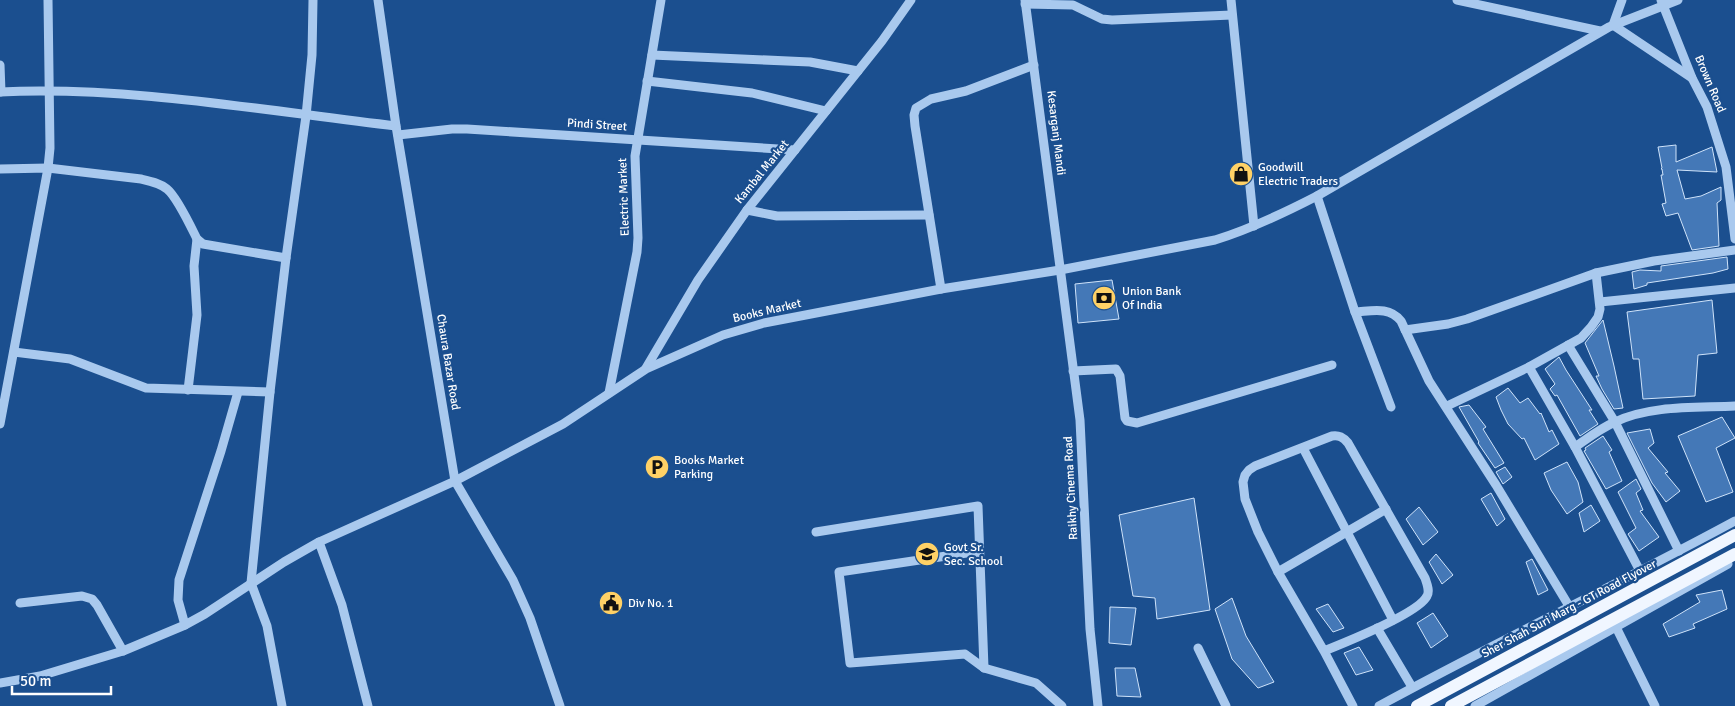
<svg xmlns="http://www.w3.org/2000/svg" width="1735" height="706" viewBox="0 0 1735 706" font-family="Signika,sans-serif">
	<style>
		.building { fill: #4478b7; stroke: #cfe3fa }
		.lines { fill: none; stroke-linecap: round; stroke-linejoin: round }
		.minor { stroke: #a9c9ee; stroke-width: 9 }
		.major { stroke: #f0f6ff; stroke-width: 12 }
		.labels { text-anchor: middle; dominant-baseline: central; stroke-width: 4.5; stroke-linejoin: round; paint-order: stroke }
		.street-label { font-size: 12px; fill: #fff; stroke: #1b4f8f }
		.poi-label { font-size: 12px; fill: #fff; stroke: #1b4f8f; text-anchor: start }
	</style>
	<rect width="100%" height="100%" fill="#1b4f8f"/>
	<g class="building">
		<path d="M 1676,145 L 1676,162 L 1712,147 L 1717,172 L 1677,170 L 1685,199 L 1701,196 L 1721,187 L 1721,200 L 1717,203 L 1719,246 L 1692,250 L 1678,213 L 1666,216 L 1662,204 L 1666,203 L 1661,175 L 1663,175 L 1662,169 L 1661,169 L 1662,168 L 1658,147 Z"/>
		<path d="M 1727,257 L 1728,269 L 1713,273 L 1647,283 L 1647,285 L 1634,289 L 1632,272 L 1640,270 L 1661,271 L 1661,266 Z"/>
		<path d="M 1112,280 L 1119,319 L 1078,323 L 1075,284 Z"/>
		<path d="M 1712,300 L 1717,353 L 1698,355 L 1695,396 L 1643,399 L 1639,359 L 1633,359 L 1627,312 Z"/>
		<path d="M 1603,320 L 1614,366 L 1623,408 L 1614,409 L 1602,389 L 1596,376 L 1599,376 L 1585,343 Z"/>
		<path d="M 1559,357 L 1566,370 L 1592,410 L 1589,410 L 1598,424 L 1580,436 L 1557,395 L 1555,396 L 1550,389 L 1555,384 L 1545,369 Z"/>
		<path d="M 1508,388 L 1520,403 L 1528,398 L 1540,414 L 1541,413 L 1549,432 L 1552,430 L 1559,444 L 1535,460 L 1524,438 L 1522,439 L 1508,424 L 1501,410 L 1496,397 Z"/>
		<path d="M 1469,405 L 1486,427 L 1483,429 L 1504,463 L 1495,468 L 1478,443 L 1479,442 L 1459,407 Z"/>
		<path d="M 1722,417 L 1735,438 L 1716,448 L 1733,492 L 1706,502 L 1678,436 Z"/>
		<path d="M 1650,429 L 1654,443 L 1648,448 L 1668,472 L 1665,473 L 1680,491 L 1666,502 L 1652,483 L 1627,433 Z"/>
		<path d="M 1603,436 L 1612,450 L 1609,452 L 1622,481 L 1606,489 L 1584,451 L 1586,450 L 1585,448 Z"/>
		<path d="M 1567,462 L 1578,482 L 1583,502 L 1567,514 L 1551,490 L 1544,473 Z"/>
		<path d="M 1505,467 L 1512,477 L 1503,484 L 1496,472 Z"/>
		<path d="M 1636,479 L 1641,489 L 1636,493 L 1643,510 L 1640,511 L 1659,537 L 1639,551 L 1628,534 L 1636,528 L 1618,492 Z"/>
		<path d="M 1491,493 L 1505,519 L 1497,526 L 1481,499 Z"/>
		<path d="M 1194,498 L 1210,610 L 1157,619 L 1155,598 L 1133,596 L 1119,515 Z"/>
		<path d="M 1591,505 L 1600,521 L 1584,532 L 1579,513 Z"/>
		<path d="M 1419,507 L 1438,532 L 1423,545 L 1406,519 Z"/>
		<path d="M 1436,554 L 1453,575 L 1442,584 L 1429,562 Z"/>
		<path d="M 1532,559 L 1548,590 L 1538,595 L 1526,562 Z"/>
		<path d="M 1722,590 L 1727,609 L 1693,624 L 1695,628 L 1669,637 L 1663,624 L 1700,602 L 1696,595 Z"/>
		<path d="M 1232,598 L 1246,636 L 1274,682 L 1258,688 L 1232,659 L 1215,609 Z"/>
		<path d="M 1328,604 L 1344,628 L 1333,632 L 1316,609 Z"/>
		<path d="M 1110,607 L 1136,608 L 1131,645 L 1109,643 Z"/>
		<path d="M 1433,613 L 1448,636 L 1431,648 L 1417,623 Z"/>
		<path d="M 1359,647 L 1373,670 L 1356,675 L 1344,653 Z"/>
		<path d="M 1115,668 L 1135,668 L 1141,697 L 1117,696 Z"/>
	</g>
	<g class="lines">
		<g class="minor">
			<path d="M 378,0 L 396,126 L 455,481 L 513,580 L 530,618 L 560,706"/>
			<path d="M 1025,0 L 1080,420 L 1090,629 L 1098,706"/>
			<path d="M 1231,0 L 1254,226"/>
			<path d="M 1457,0 L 1600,31"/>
			<path d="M 1622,0 L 1613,25 L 1692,78"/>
			<path d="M 1661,0 L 1692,78 L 1707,107 L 1726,167 L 1735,239"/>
			<path d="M 1025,4 L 1073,5 L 1102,19 L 1112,20 L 1232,15"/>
			<path d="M 652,55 L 810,62 L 858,71"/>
			<path d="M 0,65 L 1,92"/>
			<path d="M 647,81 L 752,93 L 826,111"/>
			<path d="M 0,92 C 131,86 266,111 396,126"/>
			<path d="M 398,135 L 452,129 L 467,129 L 795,150"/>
			<path d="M 0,169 L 48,168 L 141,179 C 150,181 160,183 167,189 C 177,197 191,227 197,239 L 203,244 L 286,258"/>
			<path d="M 1317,196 L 1355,312 L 1391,407"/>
			<path d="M 747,210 L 777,216 L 929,215"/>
			<path d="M 941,289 L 915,126 L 914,115 L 916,108 L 931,99 L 966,91 L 1034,65"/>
			<path d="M 1600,302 L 1735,288"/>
			<path d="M 1355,312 C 1372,311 1389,306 1401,321 L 1429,381 L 1496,485 L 1569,606"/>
			<path d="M 1405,330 L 1448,324 L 1467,319 L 1596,273"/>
			<path d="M 1568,345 L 1615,422 L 1679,551"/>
			<path d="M 14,352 L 70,359 L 146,388 L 270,392"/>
			<path d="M 1529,367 L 1575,447 L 1640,571"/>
			<path d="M 646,368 L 698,280 L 747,210 L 882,41 L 911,0"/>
			<path d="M 1073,371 L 1116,369 L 1120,376 L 1125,418 L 1127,421 L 1137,423 L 1332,365"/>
			<path d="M 188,390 L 197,315 L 194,266 L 197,239"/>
			<path d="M 609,393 L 637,252 L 638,238 L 635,156 L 661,0"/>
			<path d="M 1447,406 L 1529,367 L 1581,338 L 1591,327 L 1598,317 L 1600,309 L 1596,273 L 1654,261 L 1735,250"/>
			<path d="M 0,424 L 48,168 L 50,148 L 48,0"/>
			<path d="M 1575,447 C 1588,438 1601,428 1615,422 C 1650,405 1697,408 1735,406"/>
			<path d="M 1303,448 L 1393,620"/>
			<path d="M 816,532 L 978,506 L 984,668"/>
			<path d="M 319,542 L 342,605 L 368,706"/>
			<path d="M 980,551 L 839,572 L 850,663 L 965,654 L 984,668 L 1036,683 L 1062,706"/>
			<path d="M 1278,572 L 1386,509"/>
			<path d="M 20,603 L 82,596 L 92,599 L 97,605 L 123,651"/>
			<path d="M 185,625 L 178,600 L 179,580 L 221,451 L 238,392"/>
			<path d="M 1616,627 L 1655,706"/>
			<path d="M 1377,628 L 1412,687"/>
			<path d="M 1198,648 L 1226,706"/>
			<path d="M 1324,651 C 1344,643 1419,613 1427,596 C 1430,591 1427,584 1425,578 L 1348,443 C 1343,437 1339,435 1332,436 L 1255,466 L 1249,470 L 1245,475 L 1243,482 L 1245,499 L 1258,532 L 1278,572 L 1324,651 L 1353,706"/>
			<path d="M 0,683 L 40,676 L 123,651 L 185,625 L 205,614 L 284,562 L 319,542 L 455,481 L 563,424 L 646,369 L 723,335 L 764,323 L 941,289 L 1060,270 L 1215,240 C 1251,229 1284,213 1317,196 L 1609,27 L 1678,0"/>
			<path d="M 282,706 L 267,626 L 251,583 L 270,392 L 286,258 L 306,116 L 312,55 L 313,0"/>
			<path d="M 1379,706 C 1496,642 1617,585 1735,521"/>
			<path d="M 1475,706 L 1728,564"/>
		</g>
		<g class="major">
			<path d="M 1417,706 L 1735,535"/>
			<path d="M 1451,706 L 1735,554"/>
		</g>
	</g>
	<defs>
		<g id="shop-disc" transform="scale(1.25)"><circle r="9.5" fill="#ffd166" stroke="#1b4f8f"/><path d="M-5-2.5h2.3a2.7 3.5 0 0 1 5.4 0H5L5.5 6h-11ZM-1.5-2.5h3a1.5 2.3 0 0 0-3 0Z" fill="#111"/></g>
		<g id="bank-disc" transform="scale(1.25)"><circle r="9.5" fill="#ffd166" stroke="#1b4f8f"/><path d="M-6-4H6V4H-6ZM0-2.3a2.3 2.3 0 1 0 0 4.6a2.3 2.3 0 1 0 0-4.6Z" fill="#111"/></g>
		<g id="parking-disc" transform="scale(1.25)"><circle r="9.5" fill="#ffd166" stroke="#1b4f8f"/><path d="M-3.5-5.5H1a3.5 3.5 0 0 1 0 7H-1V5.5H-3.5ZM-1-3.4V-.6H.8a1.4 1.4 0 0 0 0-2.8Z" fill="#111"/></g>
		<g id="school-disc" transform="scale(1.25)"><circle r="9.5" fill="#ffd166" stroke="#1b4f8f"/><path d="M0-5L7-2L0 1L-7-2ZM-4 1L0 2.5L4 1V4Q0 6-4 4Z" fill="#111"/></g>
		<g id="civic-disc" transform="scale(1.25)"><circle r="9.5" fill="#ffd166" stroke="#1b4f8f"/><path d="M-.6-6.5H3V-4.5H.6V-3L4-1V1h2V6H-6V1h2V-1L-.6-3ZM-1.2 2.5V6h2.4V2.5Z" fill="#111"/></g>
	</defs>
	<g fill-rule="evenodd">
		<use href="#shop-disc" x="1241" y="174"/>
		<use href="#bank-disc" x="1104" y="298"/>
		<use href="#parking-disc" x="657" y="467"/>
		<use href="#school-disc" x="927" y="554"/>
		<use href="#civic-disc" x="611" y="603"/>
	</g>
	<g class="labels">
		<g class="street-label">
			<text transform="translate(1710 84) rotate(67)">Brown Road</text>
			<text transform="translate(597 125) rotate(4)">Pindi Street</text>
			<text transform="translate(1056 133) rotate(83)">Kesarganj Mandi</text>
			<text transform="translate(762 172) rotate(-51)">Kambal Market</text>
			<text transform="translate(624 197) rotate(-92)">Electric Market</text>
			<text transform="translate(767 311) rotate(-13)">Books Market</text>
			<text transform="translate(448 362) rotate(81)">Chaura Bazar Road</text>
			<text transform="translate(1071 488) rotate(-93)">Raikhy Cinema Road</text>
			<text transform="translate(1569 609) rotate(-28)">Sher Shah Suri Marg - GT Road Flyover</text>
		</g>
		<g class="poi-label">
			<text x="1258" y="167">Goodwill<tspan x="1258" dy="14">Electric Traders</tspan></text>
			<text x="1122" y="291">Union Bank<tspan x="1122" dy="14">Of India</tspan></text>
			<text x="674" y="460">Books Market<tspan x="674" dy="14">Parking</tspan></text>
			<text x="944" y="547">Govt Sr.<tspan x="944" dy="14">Sec. School</tspan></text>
			<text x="628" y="603">Div No. 1</text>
		</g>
	</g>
	<path d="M12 686v8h99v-8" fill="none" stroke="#ffffff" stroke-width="2.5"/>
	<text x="20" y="686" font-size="15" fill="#ffffff" stroke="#1b4f8f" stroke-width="4" paint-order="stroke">50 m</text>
</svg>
